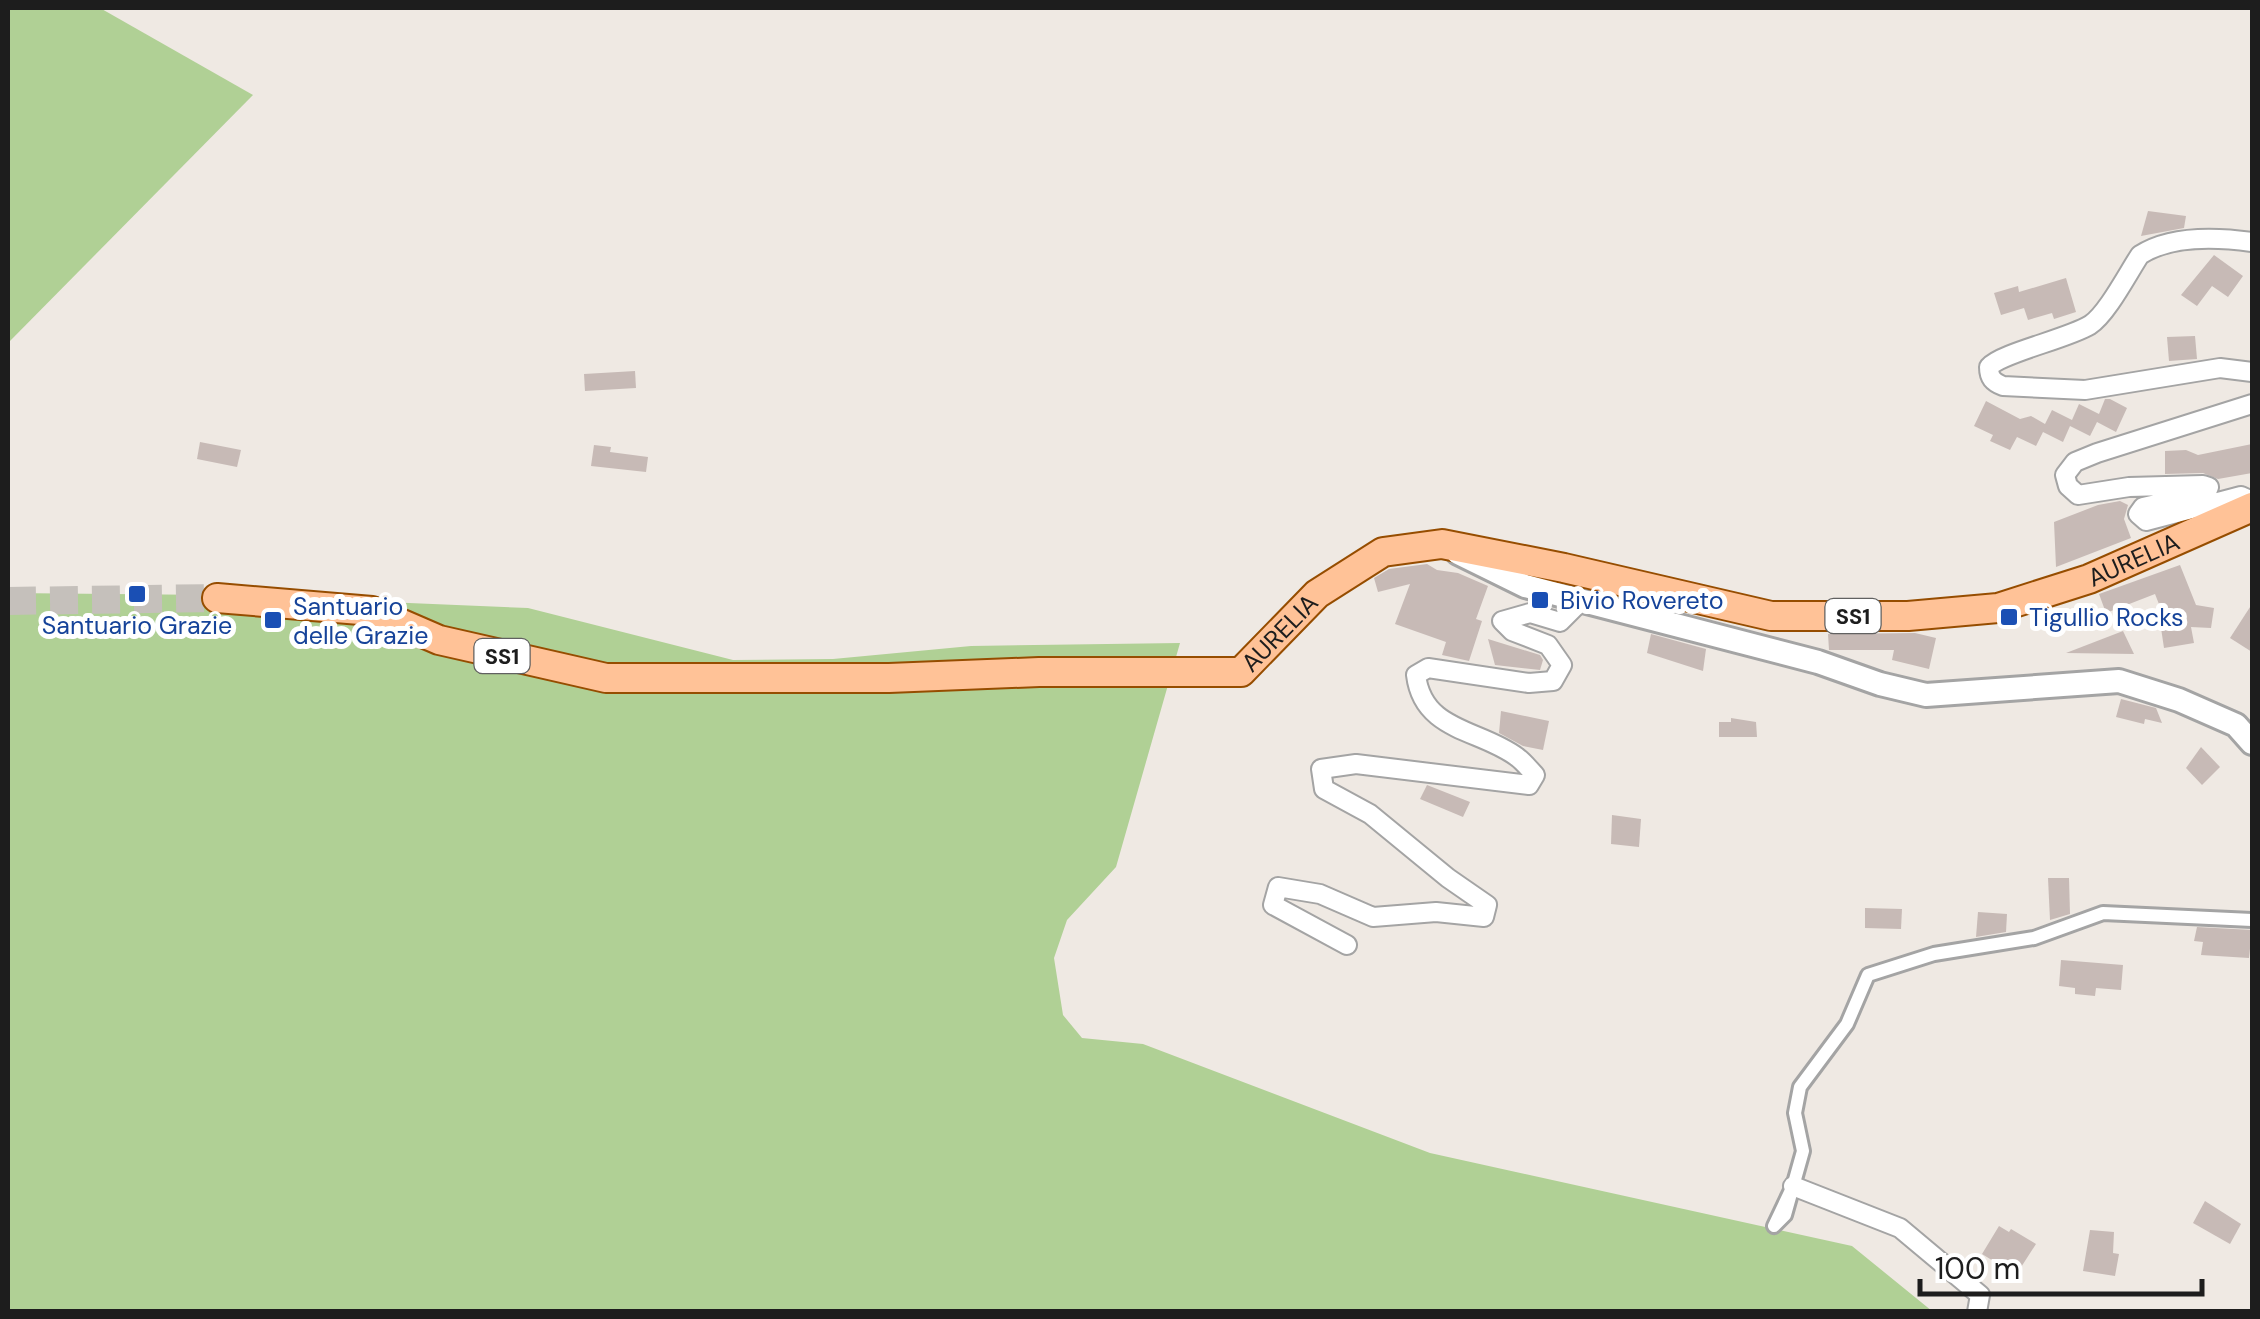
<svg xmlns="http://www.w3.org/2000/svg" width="2260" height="1319" viewBox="0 0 2260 1319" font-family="'DM Sans',sans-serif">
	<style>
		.forest { fill: #b0d095 }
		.building { fill: #c7bab6 }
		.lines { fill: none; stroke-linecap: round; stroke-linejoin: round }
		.primary-tunnel { stroke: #c5c0bb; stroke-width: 28; stroke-dasharray: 28 14; stroke-linecap: butt }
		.pedestrian-casing { stroke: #a4a4a4; stroke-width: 18 }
		.minor-casing { stroke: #a4a4a4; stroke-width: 22 }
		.tertiary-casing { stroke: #a4a4a4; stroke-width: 28 }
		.primary-casing { stroke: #964d00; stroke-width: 32 }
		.pedestrian { stroke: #fff; stroke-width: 12 }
		.minor { stroke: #fff; stroke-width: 18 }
		.tertiary { stroke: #fff; stroke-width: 22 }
		.primary { stroke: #ffc297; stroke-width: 28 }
		.transit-dot { fill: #1a4fb4; stroke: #fff; stroke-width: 4 }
		.labels { text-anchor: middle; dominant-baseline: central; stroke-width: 10; stroke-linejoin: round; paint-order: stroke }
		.shield { fill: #fff; stroke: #616161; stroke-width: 2.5 }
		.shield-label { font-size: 22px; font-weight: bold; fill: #1d1d1d }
		.street-label { font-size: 25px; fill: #1d1d1d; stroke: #fff }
		.transit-label { font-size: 25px; fill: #164399; stroke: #fff; text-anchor: start }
	</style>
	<rect width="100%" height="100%" fill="#efe9e3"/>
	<g class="forest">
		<path d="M 8,8 L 100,8 L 253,95 L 8,343 Z"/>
		<path d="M 8,593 L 216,595 L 528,608 L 733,660 L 833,659 L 971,646 L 1180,643 L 1116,867 L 1067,920 L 1054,958 L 1063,1015 L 1082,1038 L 1143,1044 L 1430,1153 L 1852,1246 L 1932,1311 L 8,1311 Z"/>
	</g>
	<g class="building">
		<path d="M 2148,211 L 2186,216 L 2184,228 L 2141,236 Z"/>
		<path d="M 2214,255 L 2243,276 L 2228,297 L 2212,286 L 2197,306 L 2181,295 Z"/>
		<path d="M 2066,278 L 2076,312 L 2054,319 L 2052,313 L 2028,320 L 2024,308 L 2001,315 L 1994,293 L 2018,286 L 2019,292 Z"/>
		<path d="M 2195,336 L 2197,359 L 2169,361 L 2167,337 Z"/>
		<path d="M 635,371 L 636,388 L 585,391 L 584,374 Z"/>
		<path d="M 2105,399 L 2110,399 L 2127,408 L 2116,432 L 2097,422 L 2090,436 L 2070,426 L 2063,442 L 2043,432 L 2036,446 L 2017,437 L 2010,450 L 1990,441 L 1993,435 L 1974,426 L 1986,401 L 2020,419 L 2031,416 L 2045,424 L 2052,410 L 2072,420 L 2079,404 L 2099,414 Z"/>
		<path d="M 200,442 L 241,450 L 237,467 L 197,459 Z"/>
		<path d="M 2252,444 L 2252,473 L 2218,479 L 2203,473 L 2165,474 L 2165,451 L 2186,450 L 2198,455 Z"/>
		<path d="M 594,445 L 611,447 L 610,452 L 648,457 L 646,472 L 591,466 Z"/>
		<path d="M 2120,501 L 2128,505 L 2124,519 L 2131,538 L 2056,567 L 2054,522 L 2098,505 Z"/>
		<path d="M 1427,564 L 1437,570 L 1458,573 L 1488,586 L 1476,619 L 1482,621 L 1469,661 L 1442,655 L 1446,642 L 1395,624 L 1410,584 L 1378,592 L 1374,578 L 1389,569 Z"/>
		<path d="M 2180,565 L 2196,605 L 2214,608 L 2211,628 L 2191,627 L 2194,643 L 2164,648 L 2161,628 L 2168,627 L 2155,594 L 2106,613 L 2099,594 Z"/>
		<path d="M 2252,604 L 2252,652 L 2230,638 Z"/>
		<path d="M 2123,631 L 2134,654 L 2066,653 Z"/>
		<path d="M 1915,633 L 1936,638 L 1929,669 L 1892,660 L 1894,650 L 1829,650 L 1828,634 Z"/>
		<path d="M 1651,634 L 1706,649 L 1703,671 L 1647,653 Z"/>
		<path d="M 1488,639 L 1540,655 L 1543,660 L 1540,670 L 1495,665 Z"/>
		<path d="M 2121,699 L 2156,708 L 2162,723 L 2145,719 L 2144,724 L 2116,717 Z"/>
		<path d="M 1501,711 L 1549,721 L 1543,750 L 1523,746 L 1499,733 Z"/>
		<path d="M 1731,718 L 1756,722 L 1757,737 L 1719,737 L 1719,722 L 1731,722 Z"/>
		<path d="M 2201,747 L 2220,767 L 2202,785 L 2186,768 Z"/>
		<path d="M 1427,785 L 1470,802 L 1463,817 L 1420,799 Z"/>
		<path d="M 1612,815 L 1641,819 L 1639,847 L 1611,844 Z"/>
		<path d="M 2048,878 L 2069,878 L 2070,914 L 2050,920 Z"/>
		<path d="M 1865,908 L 1902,909 L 1901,929 L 1865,928 Z"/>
		<path d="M 1978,912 L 2007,914 L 2006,932 L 1976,937 Z"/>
		<path d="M 2197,927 L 2252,930 L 2249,958 L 2201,955 L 2203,942 L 2194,941 Z"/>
		<path d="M 2061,960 L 2123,965 L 2121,990 L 2096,988 L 2095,996 L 2075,994 L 2075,988 L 2059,986 Z"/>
		<path d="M 2205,1201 L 2241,1224 L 2230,1244 L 2193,1223 Z"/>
		<path d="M 1999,1226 L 2009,1232 L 2011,1229 L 2036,1244 L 2016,1275 L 1982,1254 Z"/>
		<path d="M 2090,1230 L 2114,1232 L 2113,1253 L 2119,1254 L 2115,1276 L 2083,1271 Z"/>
	</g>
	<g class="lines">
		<path class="primary-tunnel" d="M 8,601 L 217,598"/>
		<g class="pedestrian-casing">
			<path id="pedestrian" d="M 1793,1186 L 1774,1226 L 1785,1215 L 1803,1151 L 1795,1113 L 1800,1087 L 1847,1024 L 1868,975 L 1934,954 L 2034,938 L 2103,913 L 2252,920"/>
		</g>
		<g class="minor-casing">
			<g id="minor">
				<path d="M 2252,242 C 2217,237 2171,235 2140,255 C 2128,273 2107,314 2090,325 C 2067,339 2001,353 1989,367 C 1989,378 1993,382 2003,386 L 2085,390 L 2220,368 L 2252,372"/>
				<path d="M 2252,404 L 2097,453 L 2075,462 L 2065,475 L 2068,486 L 2078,495 L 2129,487 L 2203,485 L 2209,487 L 2207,492 L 2201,494 L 2143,507 L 2138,514 L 2146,521 L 2241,496 L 2252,501"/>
				<path d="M 1347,945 L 1273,905 L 1278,887 L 1320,894 L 1373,917 L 1436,912 L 1484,917 L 1487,905 L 1448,878 L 1370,814 L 1324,789 L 1321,769 L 1356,764 L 1529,785 L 1535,775 C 1529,769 1524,762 1517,757 C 1480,729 1423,732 1416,675 L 1428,668 L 1529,683 L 1553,681 L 1562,665 L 1548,645 L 1512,631 L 1502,621 L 1530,613 L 1560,622 L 1579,603"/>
				<path d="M 1793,1186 L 1900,1228 L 1980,1295 L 1977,1312"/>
			</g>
		</g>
		<g class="tertiary-casing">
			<path id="tertiary" d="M 1458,553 L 1525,586 L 1818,662 L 1880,684 L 1926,695 L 2119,681 L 2179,700 L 2236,725 L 2252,743"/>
		</g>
		<g class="primary-casing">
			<g id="primary">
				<path id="s1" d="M 217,598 L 372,611 L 439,640 L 606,678 L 889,678 L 1039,672 L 1241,672 L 1317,594 L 1383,552 L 1442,544 L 1564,568 L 1771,616 L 1908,616 L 1998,608 L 2089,579 L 2252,507"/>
			</g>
		</g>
		<use href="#pedestrian" class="pedestrian"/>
		<use href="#minor" class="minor"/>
		<use href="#tertiary" class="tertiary"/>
		<use href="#primary" class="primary"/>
	</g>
	<g class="transit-dot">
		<rect x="127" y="584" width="20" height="20" rx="5"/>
		<rect x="1530" y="590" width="20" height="20" rx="5"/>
		<rect x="1999" y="607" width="20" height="20" rx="5"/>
		<rect x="263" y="610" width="20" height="20" rx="5"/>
	</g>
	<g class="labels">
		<g class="shield">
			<rect x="1825.5" y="599" width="55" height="34" rx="8"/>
			<rect x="474.5" y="639" width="55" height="34" rx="8"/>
		</g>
		<g class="shield-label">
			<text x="1853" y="616">SS1</text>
			<text x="502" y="656">SS1</text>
		</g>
		<g class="street-label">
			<text stroke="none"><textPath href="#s1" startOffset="1990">AURELIA</textPath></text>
			<text stroke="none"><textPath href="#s1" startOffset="1090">AURELIA</textPath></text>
		</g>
		<g class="transit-label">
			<text x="1560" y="600">Bivio Rovereto</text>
			<text x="293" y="606">Santuario<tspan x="293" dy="29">delle Grazie</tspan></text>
			<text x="2029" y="617">Tigullio Rocks</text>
			<text x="137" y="625" text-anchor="middle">Santuario Grazie</text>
		</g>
	</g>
	<rect width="2260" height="1319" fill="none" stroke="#1d1d1d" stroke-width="20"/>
	<path d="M1920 1279v15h282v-15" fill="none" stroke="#1d1d1d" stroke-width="5"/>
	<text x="1935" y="1279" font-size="30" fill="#1d1d1d" stroke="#ffffff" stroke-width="8" paint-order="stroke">100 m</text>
</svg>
